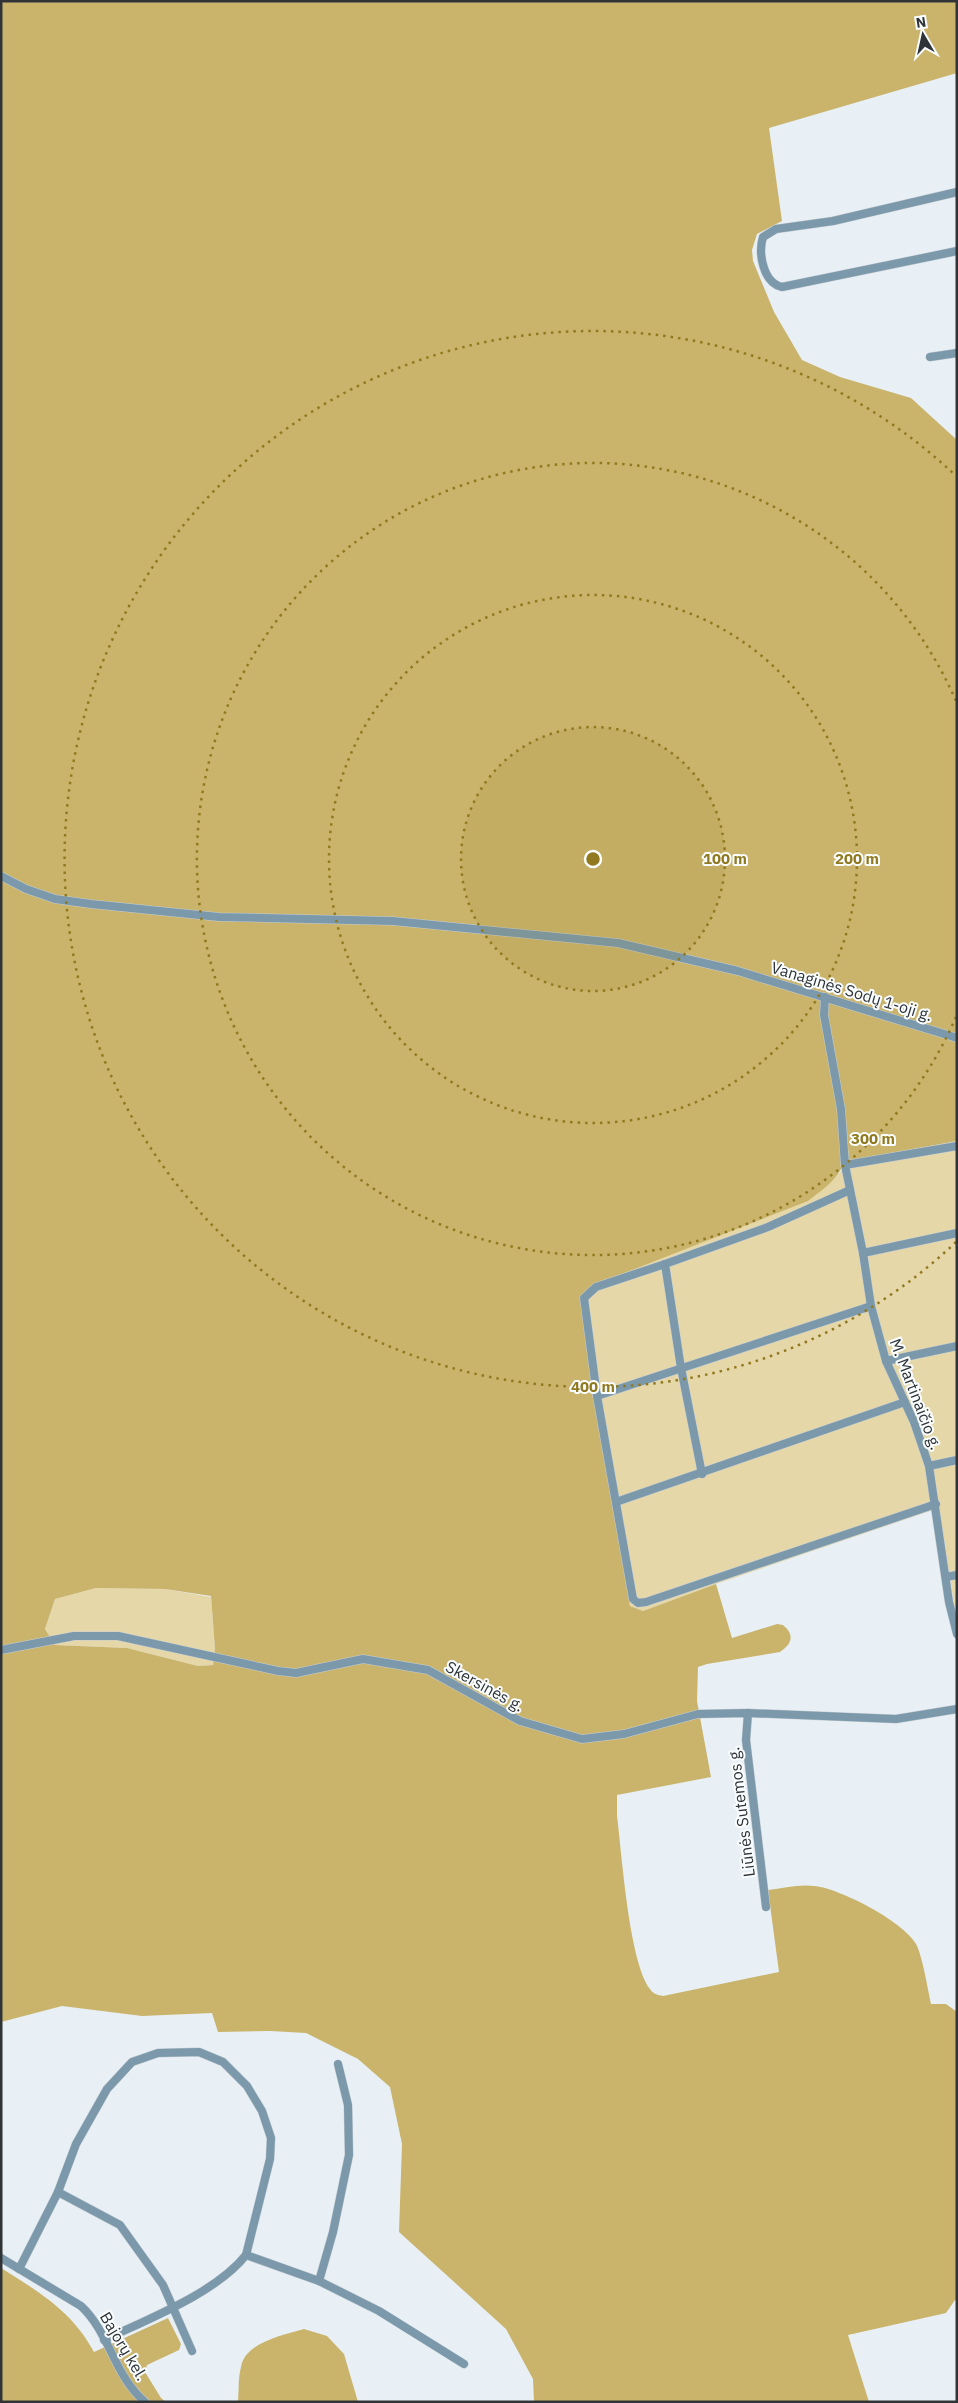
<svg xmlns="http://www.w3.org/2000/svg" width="958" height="2403" viewBox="0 0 958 2403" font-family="'IBM Plex Sans',sans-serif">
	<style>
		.green { fill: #e5d7a8 }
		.forest { fill: #cab46c; fill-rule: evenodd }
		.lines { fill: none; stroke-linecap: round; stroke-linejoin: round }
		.minor-casing { stroke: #c7ced3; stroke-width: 9 }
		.minor { stroke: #7b99ab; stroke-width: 8 }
		.ring { fill: none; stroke: #91791f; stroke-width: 2.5; stroke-dasharray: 2.5 5 }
		.labels { text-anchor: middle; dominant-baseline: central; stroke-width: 4; stroke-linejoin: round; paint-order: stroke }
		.street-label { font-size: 16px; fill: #303436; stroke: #f9fdff }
		.centre { fill: #91791f; stroke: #f9fdff; stroke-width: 2.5 }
		.ring-label { font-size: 15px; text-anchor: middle; font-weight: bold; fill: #91791f; stroke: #f9fdff; stroke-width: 4; stroke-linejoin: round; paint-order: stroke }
	</style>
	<rect width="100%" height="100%" fill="#e8f0f6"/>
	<g class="green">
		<path d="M 957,1141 L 957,1623 L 939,1508 L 716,1584 L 643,1611 L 630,1606 L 581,1299 L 585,1291 L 594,1285 L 827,1186 L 841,1171 L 844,1162 Z"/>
		<path d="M 96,1588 L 165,1589 L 211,1597 L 215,1649 L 213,1665 L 198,1666 L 127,1648 L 55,1645 L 45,1629 L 55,1599 Z"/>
	</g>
	<g class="forest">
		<path d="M 1,1 L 957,1 L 957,73 L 769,128 L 782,221 L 757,234 L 752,250 L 753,261 L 774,312 L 802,360 L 840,377 L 911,398 L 957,440 L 957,1141 L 844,1162 C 838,1180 822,1190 808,1201 L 594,1285 L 585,1291 L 581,1299 L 630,1606 L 643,1611 L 716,1584 L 732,1638 L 777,1624 L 783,1625 C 795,1635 792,1644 780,1652 L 707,1664 L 698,1667 L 697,1701 L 711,1777 L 617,1795 L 617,1816 C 622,1855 629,1961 650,1989 C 653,1994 658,1995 663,1996 L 779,1972 L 768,1890 C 783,1888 799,1884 814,1886 C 839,1888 903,1921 916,1944 C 922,1954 928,1990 931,2004 L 946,2004 L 957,2012 L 957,2301 L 955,2300 L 946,2313 L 848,2335 L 869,2402 L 534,2402 L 533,2379 L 506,2329 L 399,2232 L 402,2144 L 390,2087 L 358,2059 L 306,2033 L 270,2031 L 218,2032 L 212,2013 L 142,2016 L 62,2006 L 1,2022 ZM 96,1588 L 165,1589 L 211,1596 L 215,1649 L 213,1665 L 198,1666 L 127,1648 L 55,1645 L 45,1629 L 55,1599 Z"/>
		<path d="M 1,2268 C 39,2292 72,2311 94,2352 L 168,2318 L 181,2344 L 179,2350 L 147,2365 L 145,2372 L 161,2398 L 166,2402 L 1,2402 Z"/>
		<path d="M 304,2329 L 327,2336 L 344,2354 L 358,2402 L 238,2402 C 239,2390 238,2378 241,2367 C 245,2342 284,2335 304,2329 Z"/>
	</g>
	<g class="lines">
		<g class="minor-casing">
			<g id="minor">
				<path d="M 957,192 L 833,221 L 776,229 L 763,237 C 758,253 763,283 782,287 L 957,251"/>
				<path d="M 930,357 L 957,353"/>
				<path d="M 1,876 L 26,889 L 55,899 L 91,904 L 219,917 L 393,921 L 618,943 L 738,971 L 957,1038"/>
				<path d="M 825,997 L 824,1015 L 841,1109 L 845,1165 L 863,1253 L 871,1306 L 886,1361 L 914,1422 L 929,1466 L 949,1602 L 957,1634"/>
				<path d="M 845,1165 L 957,1146"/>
				<path d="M 863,1253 L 957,1233"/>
				<path d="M 665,1264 L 596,1287 L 584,1298 L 597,1396 L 633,1599 L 638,1603 L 646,1602 L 936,1504"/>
				<path d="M 886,1361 L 957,1346"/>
				<path d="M 597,1396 L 871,1306"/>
				<path d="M 929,1466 L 957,1460"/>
				<path d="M 702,1474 L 681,1368 L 665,1264 L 768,1227 L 850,1190"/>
				<path d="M 616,1502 L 905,1402"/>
				<path d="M 946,1577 L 957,1575"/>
				<path d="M 1,1650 L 74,1636 L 118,1636 L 278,1671 L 296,1673 L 363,1659 L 428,1670 L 520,1721 L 582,1739 L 624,1734 L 698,1714 L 748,1713 L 896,1719 L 957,1709"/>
				<path d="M 748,1713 L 746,1740 L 766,1907"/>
				<path d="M 58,2192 L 120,2225 L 163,2285 L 192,2351"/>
				<path d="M 246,2255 L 319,2281 L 379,2311 L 464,2364"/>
				<path d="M 1,2258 L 81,2306 C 110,2333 114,2376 145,2402"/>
				<path d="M 19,2269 L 58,2192 L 76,2144 L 107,2089 L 132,2062 L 158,2053 L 199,2052 L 223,2062 L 247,2086 L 262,2111 L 271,2138 L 270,2159 L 246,2255 C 216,2293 148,2319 104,2340"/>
				<path d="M 319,2281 L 333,2232 L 349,2155 L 348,2105 L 338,2064"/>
			</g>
		</g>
		<use href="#minor" class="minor"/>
	</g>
	<circle cx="593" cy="859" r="132" fill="#91791f" fill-opacity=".12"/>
	<g class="ring">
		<circle cx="593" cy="859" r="132"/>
		<circle cx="593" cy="859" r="264"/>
		<path d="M956 1017A396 396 0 1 1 956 701"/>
		<path d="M956 1242A528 528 0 1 1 956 476"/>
	</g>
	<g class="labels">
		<g class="street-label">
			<text transform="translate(852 991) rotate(17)">Vanaginės Sodų 1-oji g.</text>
			<text transform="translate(916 1394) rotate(69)">M. Martinaičio g.</text>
			<text transform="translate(485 1686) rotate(29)">Skersinės g.</text>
			<text transform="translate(741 1812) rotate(-97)">Liūnės Sutemos g.</text>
			<text transform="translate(124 2346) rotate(59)">Bajorų kel.</text>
		</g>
	</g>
	<circle cx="593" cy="859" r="8" class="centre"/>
	<g class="ring-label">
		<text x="725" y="864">100 m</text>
		<text x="857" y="864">200 m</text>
		<text x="873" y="1144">300 m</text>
		<text x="593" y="1392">400 m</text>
	</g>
	<rect width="958" height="2403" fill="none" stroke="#303436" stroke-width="5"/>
	<g transform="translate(923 35) rotate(351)" stroke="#f9fdff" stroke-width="4" paint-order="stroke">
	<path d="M0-4L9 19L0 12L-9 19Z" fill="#303436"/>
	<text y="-8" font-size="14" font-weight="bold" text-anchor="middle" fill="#303436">N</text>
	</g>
</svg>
